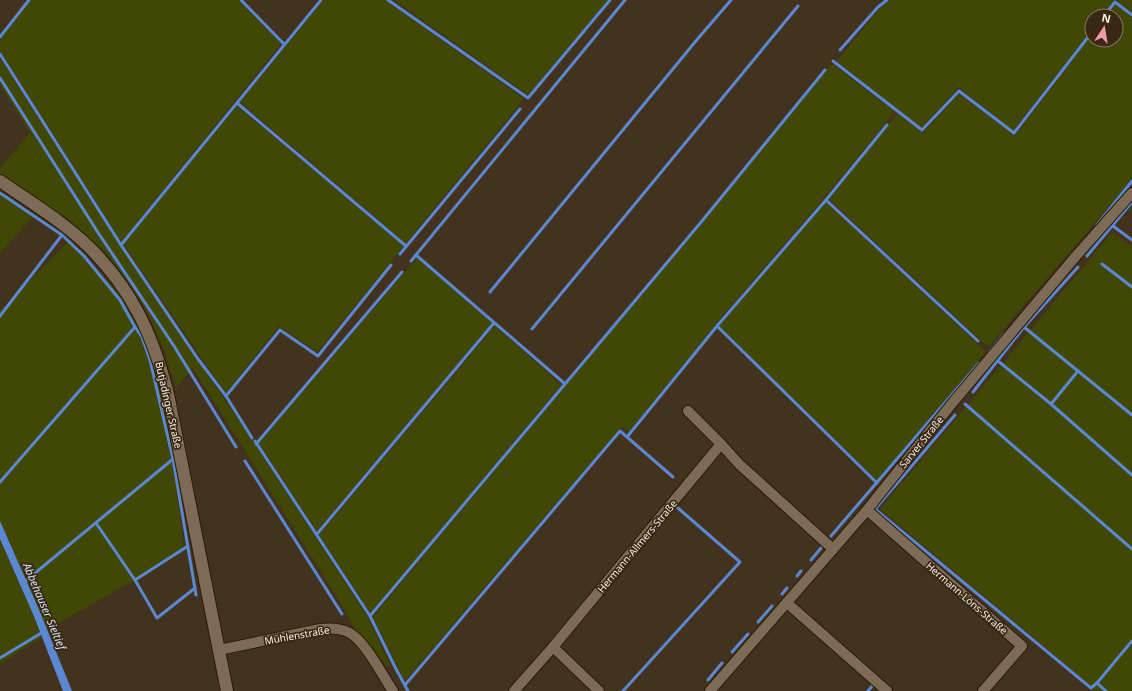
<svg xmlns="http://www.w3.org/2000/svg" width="1132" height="691" viewBox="0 0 1132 691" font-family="'Noto Sans',sans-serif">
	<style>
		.green { fill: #414704 }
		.water { fill: #5a88d1 }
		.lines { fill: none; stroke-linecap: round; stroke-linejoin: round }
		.stream { stroke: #5a88d1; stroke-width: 3 }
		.minor-casing { stroke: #291a06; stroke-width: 12 }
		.secondary-casing { stroke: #291a06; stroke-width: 14 }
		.minor { stroke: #7e6b55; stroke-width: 10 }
		.secondary { stroke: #7e6b55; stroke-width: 12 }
		.labels { text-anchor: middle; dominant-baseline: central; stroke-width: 3.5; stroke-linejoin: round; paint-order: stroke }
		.street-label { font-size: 10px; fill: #fcf1e5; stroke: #392814 }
		.water-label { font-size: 11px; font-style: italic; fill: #d4e1f5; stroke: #392814 }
	</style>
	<rect width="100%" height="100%" fill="#43331e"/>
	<g class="green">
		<path d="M 31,0 L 238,0 L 281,44 L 121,242 L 0,51 L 0,40 Z"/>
		<path d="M 324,0 L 385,0 L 524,99 L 406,243 L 240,102 Z"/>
		<path d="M 394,0 L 608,0 L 528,95 Z"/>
		<path d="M 891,0 L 1114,0 L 1102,16 L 1092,16 L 1092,29 L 1013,131 L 959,87 L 921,128 L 837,61 L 879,9 Z"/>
		<path d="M 1117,0 L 1132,0 L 1132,12 Z"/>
		<path d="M 1116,4 L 1132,18 L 1132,177 L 1112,203 L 988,347 L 829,199 L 897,114 L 923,133 L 959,94 L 1015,136 L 1092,35 L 1092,40 L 1116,40 L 1116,16 L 1107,16 Z"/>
		<path d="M 0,58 L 121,247 L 256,446 L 367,616 L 390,665 L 388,667 L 359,636 L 337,597 L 193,368 L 176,388 L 164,349 L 147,312 L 128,282 L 107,254 L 58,214 L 0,176 L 0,168 L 30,133 L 0,84 Z"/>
		<path d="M 832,64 L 895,112 L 822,200 L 714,326 L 629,432 L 622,426 L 405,681 L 373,617 Z"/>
		<path d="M 237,106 L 404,246 L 317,352 L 279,326 L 226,393 L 123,244 Z"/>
		<path d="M 0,194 L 35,215 L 0,253 Z"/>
		<path d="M 826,202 L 986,352 L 877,480 L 719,326 Z"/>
		<path d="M 1113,232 L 1132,247 L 1132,691 L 1092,691 L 1094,688 L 880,509 Z"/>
		<path d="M 70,240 L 132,308 L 166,405 L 184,549 L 135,580 L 46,630 L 40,612 L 0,521 L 0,311 Z"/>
		<path d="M 417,258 L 492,323 L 317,531 L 259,443 Z"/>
		<path d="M 495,326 L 561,385 L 371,613 L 319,535 Z"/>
		<path d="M 0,539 L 33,614 L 41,638 L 0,664 Z"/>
	</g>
	<path class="water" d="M 0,521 L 40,612 L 72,691 L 63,691 L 33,614 L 0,539 Z"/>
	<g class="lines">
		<g class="stream">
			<path d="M 241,0 L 284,44"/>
			<path d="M 388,0 L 528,98 L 610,0"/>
			<path d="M 1104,16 L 1115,2 L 1132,15"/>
			<path d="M 0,37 L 29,0"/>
			<path d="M 840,50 L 878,7 L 887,0"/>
			<path d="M 0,54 L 121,245 L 198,359 L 226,396 L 252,438"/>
			<path d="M 833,61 L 922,130 L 959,91 L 1014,133 L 1092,32"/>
			<path d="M 0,78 L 97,231 L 174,346 L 236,447"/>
			<path d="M 237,103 L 406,246"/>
			<path d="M 0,193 L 62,235 L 84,256 L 120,300 L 135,327 L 142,337 L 150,360 L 173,459 L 196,595"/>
			<path d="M 826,200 L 978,341"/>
			<path d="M 1097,225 L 1132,181"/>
			<path d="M 1113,226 L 1132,240"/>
			<path d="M 121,245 L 321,0"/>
			<path d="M 400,254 L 520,109"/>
			<path d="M 416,255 L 564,383"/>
			<path d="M 1087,256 L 1132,202"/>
			<path d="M 411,261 L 625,0"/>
			<path d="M 1102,264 L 1132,287"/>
			<path d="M 490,292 L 695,42 L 731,0"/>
			<path d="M 0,316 L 62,235"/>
			<path d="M 717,326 L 877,483"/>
			<path d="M 1024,327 L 1132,415"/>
			<path d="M 532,329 L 798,6"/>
			<path d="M 989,352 L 1004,334"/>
			<path d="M 998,361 L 1051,404 L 1132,475"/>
			<path d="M 973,392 L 1024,327 L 1078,267"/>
			<path d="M 226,396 L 280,330 L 318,356 L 391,265"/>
			<path d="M 965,404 L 1132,549"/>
			<path d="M 1051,404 L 1078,371"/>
			<path d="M 955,415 L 875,509 L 1091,688 L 1097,683 L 1132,641"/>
			<path d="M 627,437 L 673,477"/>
			<path d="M 255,441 L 370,616 L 395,667 L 408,691"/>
			<path d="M 256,444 L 402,272"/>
			<path d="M 245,461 L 342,614"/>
			<path d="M 0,482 L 135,327"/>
			<path d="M 96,523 L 135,580 L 157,618 L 195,588"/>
			<path d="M 317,534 L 494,323"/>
			<path d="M 831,536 L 979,363"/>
			<path d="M 811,560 L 821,548"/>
			<path d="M 797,576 L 801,571"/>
			<path d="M 135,580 L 188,546"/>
			<path d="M 23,583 L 173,459"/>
			<path d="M 782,594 L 787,588"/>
			<path d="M 370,616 L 702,221 L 825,70"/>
			<path d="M 758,622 L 772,606"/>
			<path d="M 732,652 L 748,634"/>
			<path d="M 0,658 L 43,632"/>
			<path d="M 708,680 L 722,663"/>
			<path d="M 1097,683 L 1106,691"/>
			<path d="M 405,685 L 620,431 L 627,437 L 717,326 L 826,200 L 887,125"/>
			<path d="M 623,691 L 740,562 L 678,508"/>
			<path d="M 868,691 L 873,685"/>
		</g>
		<g class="minor-casing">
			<g id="minor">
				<path d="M 688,411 L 721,444 L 739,464 L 833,549"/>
				<path d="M 867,510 L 1022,646 L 983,691"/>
				<path d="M 787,603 L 887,691"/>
				<path d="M 553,647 L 599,691"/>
				<path d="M 219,650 L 320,629 C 330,628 339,628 348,632 C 365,640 382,675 393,691"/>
				<path d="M 514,691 L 553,647 L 721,444"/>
				<path d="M 710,691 L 867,510 L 954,401 L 1076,256 L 1132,193"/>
			</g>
		</g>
		<g class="secondary-casing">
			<path id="secondary" d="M 0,181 C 30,202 64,222 90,248 C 133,291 153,336 168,394 L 227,691"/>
		</g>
		<use href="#minor" class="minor"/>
		<use href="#secondary" class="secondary"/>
	</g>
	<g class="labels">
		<g class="street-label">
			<text transform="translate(169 405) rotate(77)">Butjadinger Straße</text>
			<text transform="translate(921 442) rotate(-51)">Sarver Straße</text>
			<text transform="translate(637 546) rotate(-50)">Hermann-Allmers-Straße</text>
			<text transform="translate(967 598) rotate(41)">Hermann-Löns-Straße</text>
			<text transform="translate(297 635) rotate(-10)">Mühlenstraße</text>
		</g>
		<g class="water-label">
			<text transform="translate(45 606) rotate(67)">Abbehauser Sieltief</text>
		</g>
	</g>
	<g transform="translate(1104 28) rotate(12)"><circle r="19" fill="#392814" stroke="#877868"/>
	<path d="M0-3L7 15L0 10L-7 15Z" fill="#f39aa9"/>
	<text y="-6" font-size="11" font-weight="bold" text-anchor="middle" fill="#fcf1e5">N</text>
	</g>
</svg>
